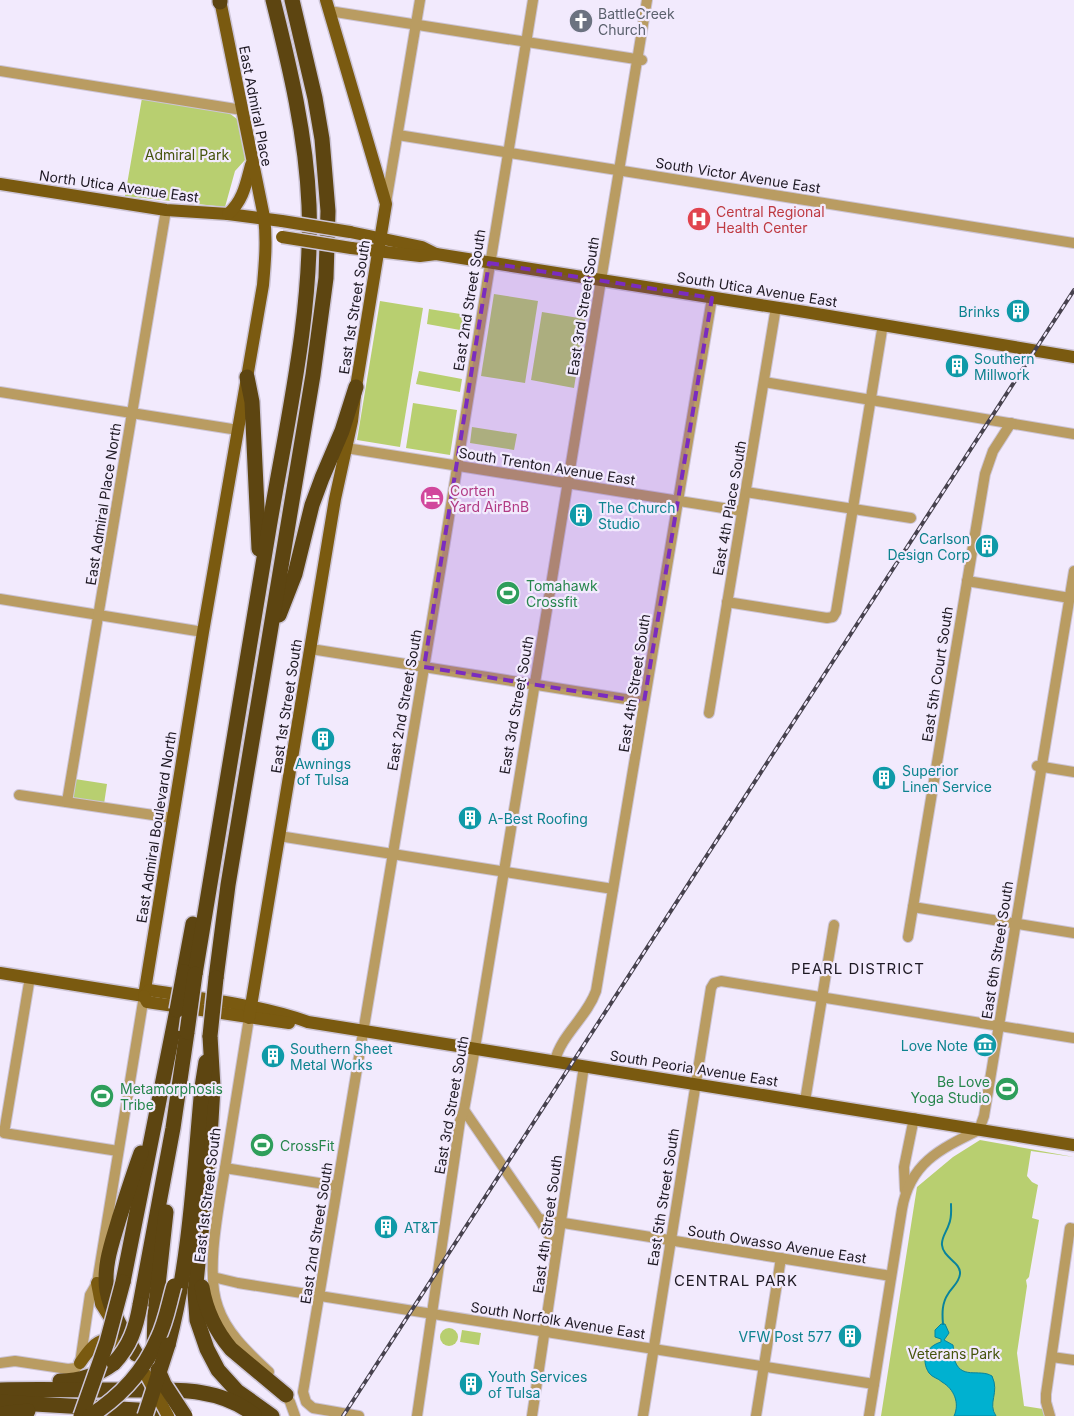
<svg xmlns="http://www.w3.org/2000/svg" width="1074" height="1416" viewBox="0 0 1074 1416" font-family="Inter,sans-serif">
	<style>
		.green { fill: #b8cf70 }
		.water { fill: #00b1d0; stroke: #09839c }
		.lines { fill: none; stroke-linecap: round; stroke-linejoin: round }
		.stream { stroke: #09839c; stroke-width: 2 }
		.minor-casing { stroke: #ccc4d6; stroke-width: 12 }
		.major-casing { stroke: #ccc4d6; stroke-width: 15 }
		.highway-casing { stroke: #ccc4d6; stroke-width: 18 }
		.minor { stroke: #b99c62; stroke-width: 10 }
		.major { stroke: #7a5a10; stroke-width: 12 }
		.highway { stroke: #5d4511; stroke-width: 15 }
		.rail-casing { stroke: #47424e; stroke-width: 4 }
		.rail { stroke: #f2eafd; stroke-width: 2; stroke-dasharray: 5.5; stroke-linecap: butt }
		.major-bridge-casing { stroke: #ccc4d6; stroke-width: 15; stroke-linecap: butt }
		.highway-bridge-casing { stroke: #ccc4d6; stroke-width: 18; stroke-linecap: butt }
		.major-bridge { stroke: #7a5a10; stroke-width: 12 }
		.highway-bridge { stroke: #5d4511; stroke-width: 15 }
		.marked { fill: #7b2cbf; fill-opacity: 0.2; stroke: #7b2cbf; stroke-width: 4; stroke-dasharray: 10 6; stroke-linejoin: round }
		.labels { text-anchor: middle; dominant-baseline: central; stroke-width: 4.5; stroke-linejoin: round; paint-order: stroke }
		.worship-label { font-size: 14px; fill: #5b616d; stroke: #f2eafd; text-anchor: start }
		.street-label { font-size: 14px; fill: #1e1923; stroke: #f2eafd }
		.park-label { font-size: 14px; fill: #45530b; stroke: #f2eafd }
		.health-label { font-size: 14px; fill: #be3a42; stroke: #f2eafd; text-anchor: start }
		.culture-label { font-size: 14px; fill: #0d838f; stroke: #f2eafd; text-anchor: start }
		.hotel-label { font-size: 14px; fill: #b23c85; stroke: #f2eafd; text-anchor: start }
		.leisure-label { font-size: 14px; fill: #27864d; stroke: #f2eafd; text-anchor: start }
		.neighbourhood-label { font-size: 15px; letter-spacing: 1px; fill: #1e1923; stroke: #f2eafd }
	</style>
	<rect width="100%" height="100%" fill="#f2eafd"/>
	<g class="green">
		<path d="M 142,98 L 229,112 L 229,113 L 237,119 L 244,148 L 245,160 L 235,171 L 225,207 L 125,196 Z"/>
		<path d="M 494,294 L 538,301 L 525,383 L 481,376 Z"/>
		<path d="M 380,301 L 423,308 L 400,447 L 357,440 Z"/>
		<path d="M 429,309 L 473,316 L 471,332 L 427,324 Z"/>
		<path d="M 542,312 L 585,319 L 574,388 L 531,380 Z"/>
		<path d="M 419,371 L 462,379 L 460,392 L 416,384 Z"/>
		<path d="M 413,403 L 457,410 L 450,455 L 406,448 Z"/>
		<path d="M 472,427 L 517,434 L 514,450 L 470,443 Z"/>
		<path d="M 75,779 L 107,784 L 104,804 L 73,799 Z"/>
		<path d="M 980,1140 L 1074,1157 L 1031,1151 L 1027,1176 L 1032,1182 L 1038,1185 L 1032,1218 L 1039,1220 L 1029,1277 L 1026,1280 L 1027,1286 L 1017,1353 L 1024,1406 L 1043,1409 L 1045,1416 L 881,1416 L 917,1187 L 953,1157 Z"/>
		<circle cx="449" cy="1337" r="9"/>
		<path d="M 462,1330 L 481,1333 L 479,1345 L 460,1342 Z"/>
	</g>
	<path class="water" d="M 941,1324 L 945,1324 L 949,1333 L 944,1340 L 953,1345 C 954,1349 953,1354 954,1358 C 960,1381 979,1368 992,1376 C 1000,1393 987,1403 996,1416 L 954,1416 C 960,1403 954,1389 942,1382 C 938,1378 933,1378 929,1373 C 920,1359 927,1346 941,1342 L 941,1339 L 935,1337 L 935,1330 Z"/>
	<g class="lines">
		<path class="stream" d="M 943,1324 C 942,1313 942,1303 948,1294 C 952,1287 959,1283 960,1274 C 961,1262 943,1258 942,1245 C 941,1238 947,1231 949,1224 C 952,1217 951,1211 951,1204"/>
		<g class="minor-casing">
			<g id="minor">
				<path d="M 329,11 L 642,60"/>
				<path d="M 0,71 L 242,110"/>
				<path d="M 398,135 L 1074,243"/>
				<path d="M 386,203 L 420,0"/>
				<path d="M 764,382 L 1074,434"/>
				<path d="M 0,392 L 238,430"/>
				<path d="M 346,448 L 742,511"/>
				<path d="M 746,492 L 911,518"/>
				<path d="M 967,581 L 1070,598"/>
				<path d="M 0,599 L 203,632"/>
				<path d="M 727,602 L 827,618 L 833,617 L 836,612 L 883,324"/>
				<path d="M 311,649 L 644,702"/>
				<path d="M 709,713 L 776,307"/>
				<path d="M 1037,766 L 1074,772"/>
				<path d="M 19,795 L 173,818"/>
				<path d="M 67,802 L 166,210"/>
				<path d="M 279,836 L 613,889"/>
				<path d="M 913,907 L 1074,933"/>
				<path d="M 908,937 L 985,474 L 993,451 L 1011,423"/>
				<path d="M 30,977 L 4,1133 L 118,1151"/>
				<path d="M 249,1018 C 241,1068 233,1118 225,1168 C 219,1206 205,1272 218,1307 C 227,1334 250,1354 269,1372"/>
				<path d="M 555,1061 C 561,1035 587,1017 596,991 L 712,298"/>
				<path d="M 805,1101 L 834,925"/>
				<path d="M 464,1110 L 539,1219 L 551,1239 L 554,1252"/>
				<path d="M 225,1168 L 337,1186"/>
				<path d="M 905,1190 L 904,1167 L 914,1118"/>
				<path d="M 539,1219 L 891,1276"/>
				<path d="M 213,1277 L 238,1283 L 874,1384"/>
				<path d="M 1052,1357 L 1074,1360"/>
				<path d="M 0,1363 L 15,1361 L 68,1369 L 76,1368 L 80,1363 L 90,1295 L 97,1283 L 144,996"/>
				<path d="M 282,1390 L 290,1402 L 295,1416"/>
				<path d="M 359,1416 L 313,1408 L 306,1402 L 303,1392 L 445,542 L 533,0"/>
				<path d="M 417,1416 L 460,1121 L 464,1110 L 475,1048 L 647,0"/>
				<path d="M 532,1416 L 584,1066"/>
				<path d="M 643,1416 L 711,988 L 714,983 L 721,981 L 1074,1038"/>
				<path d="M 756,1416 L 781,1258"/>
				<path d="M 869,1416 L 902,1209 C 910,1163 940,1149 979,1130 L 984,1116 L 1074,571"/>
				<path d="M 1050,1416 L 1046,1402 L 1046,1394 L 1070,1228 L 1074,1229"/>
			</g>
		</g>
		<g class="major-casing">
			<g id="major">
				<path d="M 0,184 L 166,210 L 228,214 L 282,221"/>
				<path d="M 228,214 C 243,201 246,184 251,165"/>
				<path d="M 350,232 L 422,247 L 436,254"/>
				<path d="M 351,248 L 420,256 L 436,254 L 805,312 L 1074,357"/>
				<path d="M 0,973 L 144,996"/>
				<path d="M 144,996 L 203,632 L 263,285 C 265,262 267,240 264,217 L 220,0"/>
				<path d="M 144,996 L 149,990 C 202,999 258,1004 308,1022 L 1074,1145"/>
				<path d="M 144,996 L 147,1002 L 289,1023"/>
				<path d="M 249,1018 L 335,499 L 352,421 L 356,387 L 386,204 L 326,0"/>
				<path d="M 97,1283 L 101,1304 L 117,1329"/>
				<path d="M 80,1363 C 99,1335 106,1334 134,1353"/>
			</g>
		</g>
		<g class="highway-casing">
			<g id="highway">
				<path d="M 220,2 L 220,0"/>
				<path d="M 247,377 L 252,402 L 259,549"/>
				<path d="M 279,615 L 295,574 L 312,505 L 322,478 L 342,431 L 356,387"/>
				<path d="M 184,972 L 193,924"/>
				<path d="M 195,974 C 220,827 244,680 268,534 C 286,425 313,315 309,205 C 306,135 290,68 273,0"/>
				<path d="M 216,978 L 228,885 L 313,375 L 326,278 L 328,211 L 322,139 L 315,98 L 292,0"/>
				<path d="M 210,1036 L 213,1087 L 209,1154 L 195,1293 L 197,1320 L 207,1349 L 218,1370 L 237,1391 L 272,1416"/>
				<path d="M 123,1282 L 177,1010"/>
				<path d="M 202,1287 C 206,1311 215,1330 231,1349 L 286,1395"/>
				<path d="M 140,1305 L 173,1128 L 187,1032"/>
				<path d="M 168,1345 C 190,1261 194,1174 202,1087 L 206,1062"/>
				<path d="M 154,1348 L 155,1313 L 166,1212"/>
				<path d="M 136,1354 C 125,1335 111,1313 107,1291 C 103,1266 112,1243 119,1219 C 126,1197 133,1175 141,1153"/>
				<path d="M 60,1381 C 80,1381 98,1375 114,1363"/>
				<path d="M 0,1390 C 38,1389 76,1390 114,1390 C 161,1391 215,1383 254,1415"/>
				<path d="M 0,1402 L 137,1410 L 176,1416"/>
				<path d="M 0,1414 L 28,1411"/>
			</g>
		</g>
		<use href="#minor" class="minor"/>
		<use href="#major" class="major"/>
		<use href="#highway" class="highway"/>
		<g class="rail-casing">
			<path id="rail" d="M 343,1416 L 1074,290"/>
		</g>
		<use href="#rail" class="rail"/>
		<g class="major-bridge-casing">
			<g id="major-bridge">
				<path d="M 282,221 L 350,232"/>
				<path d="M 282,237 L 351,248"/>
				<path d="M 146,1375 L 168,1416"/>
			</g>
		</g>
		<g class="highway-bridge-casing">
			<g id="highway-bridge">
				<path d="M 177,1010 L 184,972"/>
				<path d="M 187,1032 L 195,974"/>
				<path d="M 210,1036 L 216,978"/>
				<path d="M 114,1363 C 130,1346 136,1328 140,1305"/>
				<path d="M 158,1370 L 164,1384 L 185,1416"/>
				<path d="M 81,1416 L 107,1342 L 123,1282"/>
				<path d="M 90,1416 C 120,1397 144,1371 158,1338 C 166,1322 169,1303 174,1286"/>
				<path d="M 145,1416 L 168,1345"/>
			</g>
		</g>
		<use href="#major-bridge" class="major-bridge"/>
		<use href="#highway-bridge" class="highway-bridge"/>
	</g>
	<path class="marked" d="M 489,263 L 712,298 L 644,702 L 424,667 Z"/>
	<defs>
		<g id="church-disc" transform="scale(1.25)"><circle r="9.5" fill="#6b7280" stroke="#f2eafd"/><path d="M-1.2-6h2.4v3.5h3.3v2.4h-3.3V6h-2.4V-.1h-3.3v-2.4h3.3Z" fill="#fff"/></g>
		<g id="hospital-disc" transform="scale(1.25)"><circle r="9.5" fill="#e0444e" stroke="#f2eafd"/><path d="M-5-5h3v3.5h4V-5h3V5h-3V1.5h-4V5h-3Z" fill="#fff"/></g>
		<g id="building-disc" transform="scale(1.25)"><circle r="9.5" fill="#0f9aa8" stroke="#f2eafd"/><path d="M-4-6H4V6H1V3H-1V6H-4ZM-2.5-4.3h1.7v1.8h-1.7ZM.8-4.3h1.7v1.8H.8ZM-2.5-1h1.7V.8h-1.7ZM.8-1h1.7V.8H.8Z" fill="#fff"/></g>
		<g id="hotel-disc" transform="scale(1.25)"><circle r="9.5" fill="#d1479c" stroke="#f2eafd"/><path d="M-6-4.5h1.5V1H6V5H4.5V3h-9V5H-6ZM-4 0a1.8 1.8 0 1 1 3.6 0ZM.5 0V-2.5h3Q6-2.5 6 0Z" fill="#fff"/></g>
		<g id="stadium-disc" transform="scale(1.25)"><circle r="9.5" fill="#2e9e5b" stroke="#f2eafd"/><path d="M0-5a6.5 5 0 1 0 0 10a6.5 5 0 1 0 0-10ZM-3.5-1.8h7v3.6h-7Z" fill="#fff"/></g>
		<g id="museum-disc" transform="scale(1.25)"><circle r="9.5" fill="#0f9aa8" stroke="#f2eafd"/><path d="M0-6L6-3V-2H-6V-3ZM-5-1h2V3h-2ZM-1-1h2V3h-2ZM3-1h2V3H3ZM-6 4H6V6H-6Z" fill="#fff"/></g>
	</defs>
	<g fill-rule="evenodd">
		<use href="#church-disc" x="581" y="21"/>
		<use href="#hospital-disc" x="699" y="219"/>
		<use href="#building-disc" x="1018" y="311"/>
		<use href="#building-disc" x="957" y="366"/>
		<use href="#hotel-disc" x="432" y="498"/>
		<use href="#building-disc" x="581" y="515"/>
		<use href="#building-disc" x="987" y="546"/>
		<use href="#stadium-disc" x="508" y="593"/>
		<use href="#building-disc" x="323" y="739"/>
		<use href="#building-disc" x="884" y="778"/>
		<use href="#building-disc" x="470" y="818"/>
		<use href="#museum-disc" x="985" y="1045"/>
		<use href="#building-disc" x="273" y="1056"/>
		<use href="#stadium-disc" x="1007" y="1089"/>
		<use href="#stadium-disc" x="102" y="1096"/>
		<use href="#stadium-disc" x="262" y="1145"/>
		<use href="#building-disc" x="386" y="1227"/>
		<use href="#building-disc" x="850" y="1336"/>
		<use href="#building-disc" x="471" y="1384"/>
	</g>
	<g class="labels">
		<g class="worship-label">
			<text x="598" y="13">BattleCreek<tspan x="598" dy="16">Church</tspan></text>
		</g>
		<g class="street-label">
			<text transform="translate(256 106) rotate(79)">East Admiral Place</text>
			<text transform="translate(738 175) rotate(9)">South Victor Avenue East</text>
			<text transform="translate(119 186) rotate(8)">North Utica Avenue East</text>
			<text transform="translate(757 289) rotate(9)">South Utica Avenue East</text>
			<text transform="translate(469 300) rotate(-81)">East 2nd Street South</text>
			<text transform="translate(583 306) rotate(-81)">East 3rd Street South</text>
			<text transform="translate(354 307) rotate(-81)">East 1st Street South</text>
			<text transform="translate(547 466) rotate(9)">South Trenton Avenue East</text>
			<text transform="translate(103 504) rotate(-81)">East Admiral Place North</text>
			<text transform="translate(729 508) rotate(-80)">East 4th Place South</text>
			<text transform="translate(937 674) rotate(-81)">East 5th Court South</text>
			<text transform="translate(634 683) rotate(-81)">East 4th Street South</text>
			<text transform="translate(404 700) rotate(-80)">East 2nd Street South</text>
			<text transform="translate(516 705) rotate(-80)">East 3rd Street South</text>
			<text transform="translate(286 706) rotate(-81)">East 1st Street South</text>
			<text transform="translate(156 827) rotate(-81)">East Admiral Boulevard North</text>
			<text transform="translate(997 950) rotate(-81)">East 6th Street South</text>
			<text transform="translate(694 1068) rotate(9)">South Peoria Avenue East</text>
			<text transform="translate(451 1105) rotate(-80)">East 3rd Street South</text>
			<text transform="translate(207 1195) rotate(-83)">East 1st Street South</text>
			<text transform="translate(663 1197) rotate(-81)">East 5th Street South</text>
			<text transform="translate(547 1224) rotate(-82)">East 4th Street South</text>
			<text transform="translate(316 1233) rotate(-81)">East 2nd Street South</text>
			<text transform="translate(777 1244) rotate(9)">South Owasso Avenue East</text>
			<text transform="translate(558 1320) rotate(9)">South Norfolk Avenue East</text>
		</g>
		<g class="park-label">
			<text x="187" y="154">Admiral Park</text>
			<text x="954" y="1353">Veterans Park</text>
		</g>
		<g class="health-label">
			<text x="716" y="211">Central Regional<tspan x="716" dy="16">Health Center</tspan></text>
		</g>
		<g class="culture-label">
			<text x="1000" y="311" text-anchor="end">Brinks</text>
			<text x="974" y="358">Southern<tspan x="974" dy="16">Millwork</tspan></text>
			<text x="598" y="507">The Church<tspan x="598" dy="16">Studio</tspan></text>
			<text x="970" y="538" text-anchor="end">Carlson<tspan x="970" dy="16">Design Corp</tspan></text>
			<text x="323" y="763" text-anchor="middle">Awnings<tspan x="323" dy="16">of Tulsa</tspan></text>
			<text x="902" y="770">Superior<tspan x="902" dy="16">Linen Service</tspan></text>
			<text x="488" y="818">A-Best Roofing</text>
			<text x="968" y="1045" text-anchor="end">Love Note</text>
			<text x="290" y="1048">Southern Sheet<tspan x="290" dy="16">Metal Works</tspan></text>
			<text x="404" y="1227">AT&amp;T</text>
			<text x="832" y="1336" text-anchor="end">VFW Post 577</text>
			<text x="488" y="1376">Youth Services<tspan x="488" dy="16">of Tulsa</tspan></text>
		</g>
		<g class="hotel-label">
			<text x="450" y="490">Corten<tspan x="450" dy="16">Yard AirBnB</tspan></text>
		</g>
		<g class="leisure-label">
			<text x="526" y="585">Tomahawk<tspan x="526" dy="16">Crossfit</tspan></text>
			<text x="990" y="1081" text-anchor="end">Be Love<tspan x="990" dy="16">Yoga Studio</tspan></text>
			<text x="120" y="1088">Metamorphosis<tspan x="120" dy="16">Tribe</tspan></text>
			<text x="280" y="1145">CrossFit</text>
		</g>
		<g class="neighbourhood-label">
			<text x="858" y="968">PEARL DISTRICT</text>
			<text x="736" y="1280">CENTRAL PARK</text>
		</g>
	</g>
</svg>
